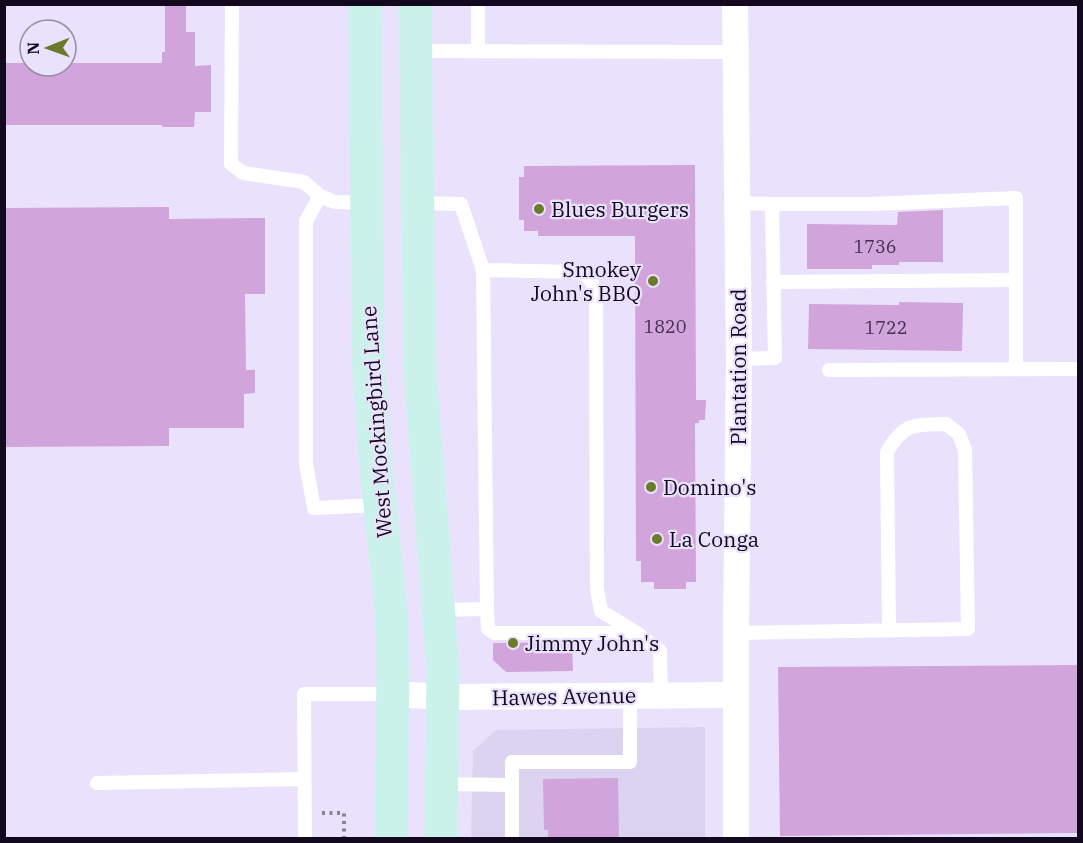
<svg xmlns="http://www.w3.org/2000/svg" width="1083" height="843" viewBox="0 0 1083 843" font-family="'IBM Plex Serif',serif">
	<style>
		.built { fill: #dcd3f1 }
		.building { fill: #d1a4dc }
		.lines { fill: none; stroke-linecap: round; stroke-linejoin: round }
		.path { stroke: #898199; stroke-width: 4; stroke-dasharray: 3 4.5; stroke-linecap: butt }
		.lane { stroke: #fff; stroke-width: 14 }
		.street { stroke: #fff; stroke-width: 26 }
		.secondary { stroke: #caf2eb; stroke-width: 33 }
		.poi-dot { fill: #6b7b29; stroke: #eae2fc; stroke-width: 2 }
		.labels { text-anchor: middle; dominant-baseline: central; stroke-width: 4.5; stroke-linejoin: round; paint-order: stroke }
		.number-label { font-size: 18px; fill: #42304e }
		.poi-label { font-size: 21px; fill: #12091f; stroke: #eae2fc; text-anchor: start }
		.street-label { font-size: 21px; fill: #12091f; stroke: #eae2fc }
	</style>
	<rect width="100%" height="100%" fill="#eae2fc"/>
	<path class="built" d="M 705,727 L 705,838 L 471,838 L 473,751 L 496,730 Z"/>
	<g class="building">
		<path d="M 165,4 L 186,4 L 186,32 L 195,32 L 195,66 L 211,65 L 211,112 L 195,112 L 194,127 L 162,127 L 162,125 L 4,125 L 4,63 L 30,63 L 30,66 L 66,66 L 66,63 L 162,63 L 162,52 L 165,52 Z"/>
		<path d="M 695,165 L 696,400 L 706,400 L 705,420 L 699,420 L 699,423 L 695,423 L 696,582 L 686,582 L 686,589 L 654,589 L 654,582 L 641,582 L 641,561 L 636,561 L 635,236 L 538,236 L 538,231 L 524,231 L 524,220 L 519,220 L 519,177 L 524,177 L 524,166 Z"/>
		<path d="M 169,207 L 169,219 L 265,218 L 265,294 L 245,294 L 246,370 L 255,370 L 255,393 L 244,394 L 244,428 L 169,428 L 169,446 L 4,447 L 4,208 Z"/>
		<path d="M 943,210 L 943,262 L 899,262 L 899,265 L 872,265 L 872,269 L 807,269 L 807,224 L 897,225 L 898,212 Z"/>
		<path d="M 899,302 L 963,303 L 962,351 L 808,349 L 809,304 L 899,305 Z"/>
		<path d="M 572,642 L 573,671 L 506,672 L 493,660 L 493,643 Z"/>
		<path d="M 1078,665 L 1078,833 L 780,836 L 778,667 Z"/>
		<path d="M 618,778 L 619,838 L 548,838 L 548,830 L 544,830 L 543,779 Z"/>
	</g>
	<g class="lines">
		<path class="path" d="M 322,813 L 344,813 L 344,838"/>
		<g class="lane">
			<path d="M 232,4 L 231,164 L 243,173 L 304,182 L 320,196 L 335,202 L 367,203"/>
			<path d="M 416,51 L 736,52"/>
			<path d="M 478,51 L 478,4"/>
			<path d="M 320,196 L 306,221 L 306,464 L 314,508 L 379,505"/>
			<path d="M 417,203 L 461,204 L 483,270 L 580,272 L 589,278 L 596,291 L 597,589 L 601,611 L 637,633 L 660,651 L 661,695"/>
			<path d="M 738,203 L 772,204"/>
			<path d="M 773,282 L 1015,280"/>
			<path d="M 739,359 L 775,358 L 772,204 L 871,204 L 1016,198 L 1016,369"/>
			<path d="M 829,370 L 1078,369"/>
			<path d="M 487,609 L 488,629 L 494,633 L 635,633"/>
			<path d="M 439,610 L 487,609 L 483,270"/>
			<path d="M 736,633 L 968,629 L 965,450 L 959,434 L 946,424 C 915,425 904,422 887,452 L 889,629"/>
			<path d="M 97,783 L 304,779"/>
			<path d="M 442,784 L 512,785"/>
			<path d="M 305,838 L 304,694 L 394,694"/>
			<path d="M 512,838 L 512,762 L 630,762 L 630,695"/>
		</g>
		<g class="street">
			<path d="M 735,4 L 739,359 L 736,633 L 736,838"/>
			<path d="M 394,694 L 443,697 L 735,695"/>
		</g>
		<g class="secondary">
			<path d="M 365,4 L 368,356 L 375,457 L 391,609 L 393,668 L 391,838"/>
			<path d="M 415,4 L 420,370 L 443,668 L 441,838"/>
		</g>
	</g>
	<g class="poi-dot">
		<circle cx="539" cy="209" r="6"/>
		<circle cx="653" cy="281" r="6"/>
		<circle cx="651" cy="487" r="6"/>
		<circle cx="657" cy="539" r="6"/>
		<circle cx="513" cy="643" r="6"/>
	</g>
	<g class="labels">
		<g class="number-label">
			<text x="875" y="246">1736</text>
			<text x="665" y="326">1820</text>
			<text x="886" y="327">1722</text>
		</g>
		<g class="poi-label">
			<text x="551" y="209">Blues Burgers</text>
			<text x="641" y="269" text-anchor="end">Smokey<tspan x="641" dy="24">John's BBQ</tspan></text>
			<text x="663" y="487">Domino's</text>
			<text x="669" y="539">La Conga</text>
			<text x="525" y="643">Jimmy John's</text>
		</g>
		<g class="street-label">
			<text transform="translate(738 367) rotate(-90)">Plantation Road</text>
			<text transform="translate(376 422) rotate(-94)">West Mockingbird Lane</text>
			<text transform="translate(564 696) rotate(-1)">Hawes Avenue</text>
		</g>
	</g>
	<rect width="1083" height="843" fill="none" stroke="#12091f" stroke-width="12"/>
	<g transform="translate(48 48) rotate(269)"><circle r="28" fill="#eae2fc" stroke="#948ba4" stroke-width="1.5"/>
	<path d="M0-4.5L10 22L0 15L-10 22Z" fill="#6b7b29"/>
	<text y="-9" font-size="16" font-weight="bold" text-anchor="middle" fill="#12091f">N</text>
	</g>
</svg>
